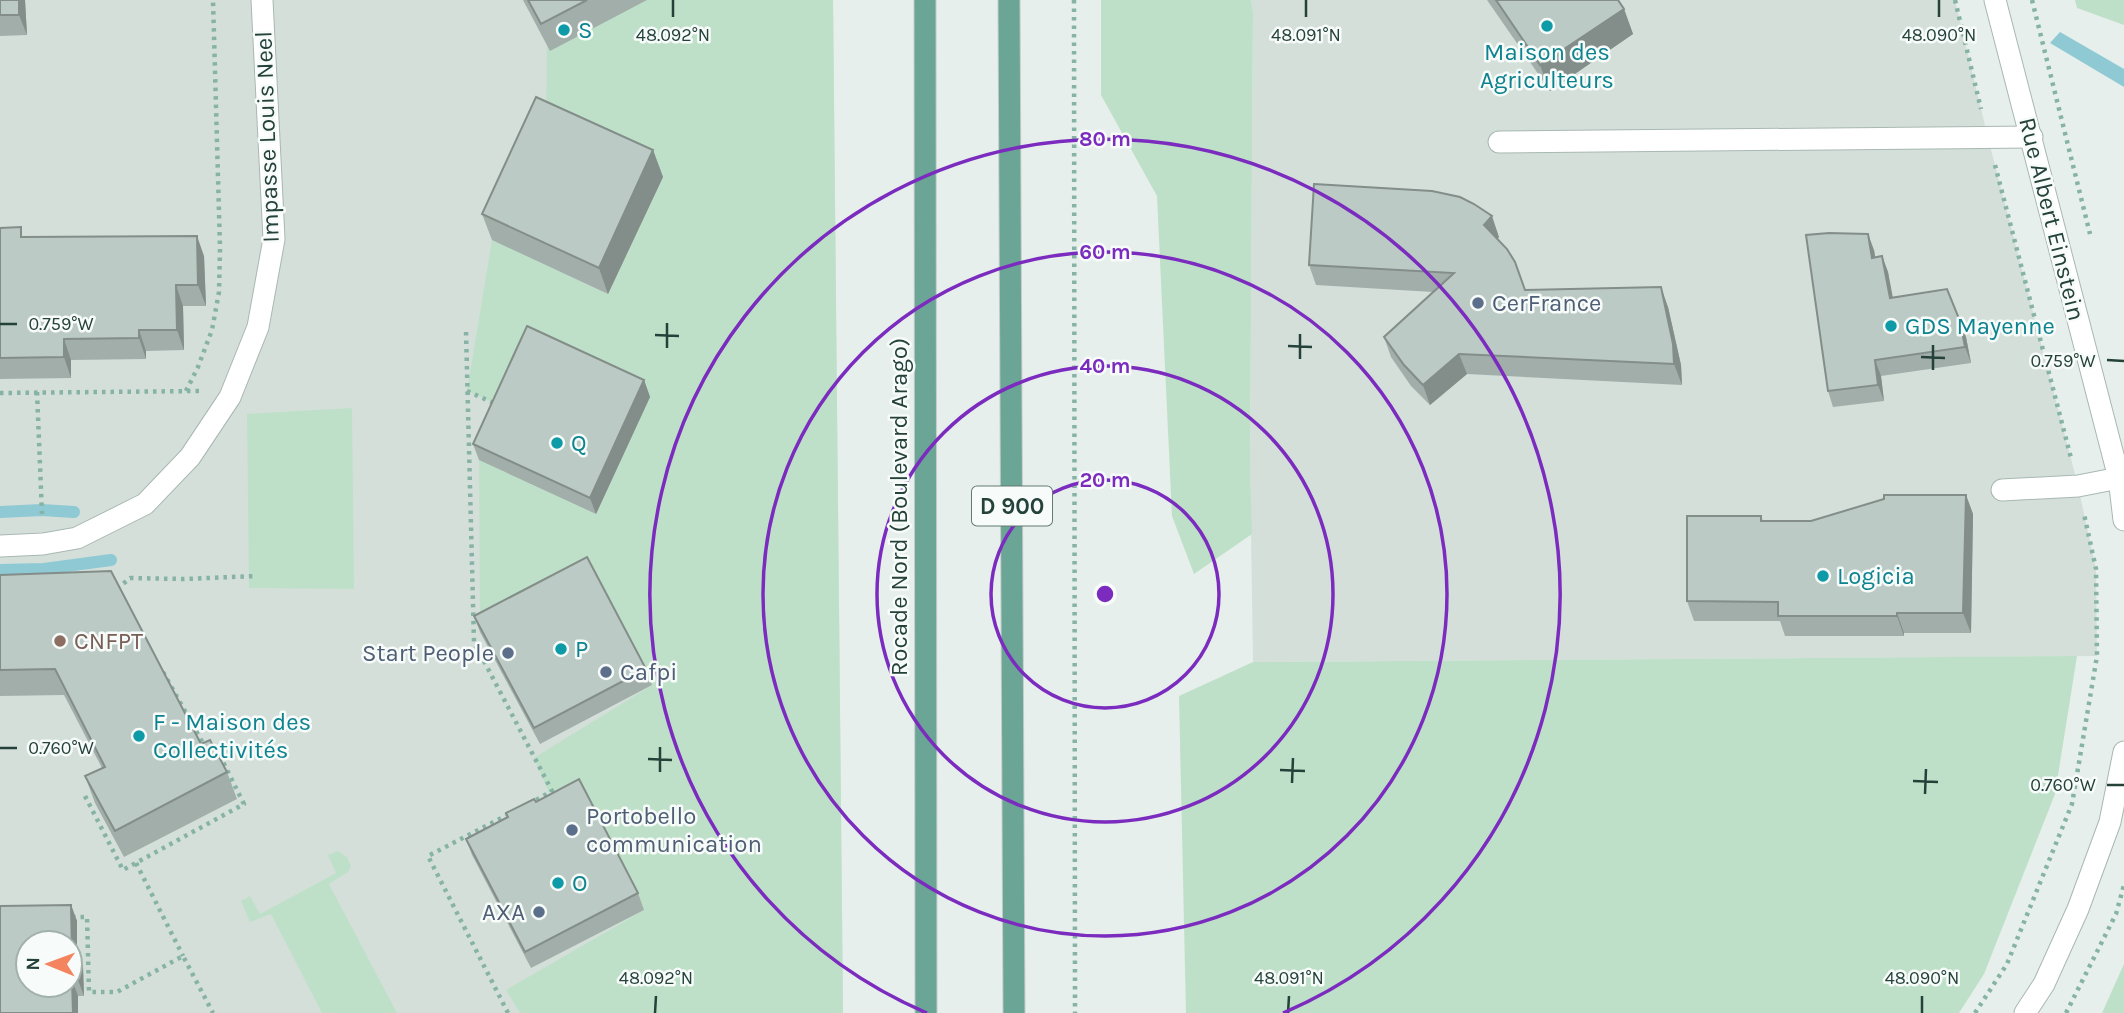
<svg xmlns="http://www.w3.org/2000/svg" width="2124" height="1013" viewBox="0 0 2124 1013" font-family="Karla,sans-serif">
	<style>
		.built { fill: #d4dfda; fill-rule: evenodd }
		.green { fill: #bfe0c8 }
		.water { fill: #8ec9d4 }
		.lines { fill: none; stroke-linecap: round; stroke-linejoin: round }
		.stream { stroke: #8ec9d4; stroke-width: 12 }
		.service-casing { stroke: #a8b8b2; stroke-width: 23 }
		.minor-casing { stroke: #a8b8b2; stroke-width: 23 }
		.primary-casing { stroke: #c2cac8; stroke-width: 23 }
		.path { stroke: #86b3a5; stroke-width: 4.5; stroke-dasharray: 3.5 5; stroke-linecap: butt }
		.service { stroke: #fff; stroke-width: 21 }
		.minor { stroke: #fff; stroke-width: 21 }
		.primary { stroke: #6aa596; stroke-width: 21 }
		.wall { fill: #a1aea9 }
		.shaded-wall { fill: #838d89 }
		.building { fill: #bbcac4; stroke: #838d89; stroke-width: 2; fill-rule: evenodd }
		.ticks { fill: none; stroke: #24423a; stroke-width: 2.5 }
		.ring { fill: none; stroke: #7b2cbf; stroke-width: 3.5 }
		.culture-dot { fill: #0f9aa8; stroke: #f7fbf9; stroke-width: 2.5 }
		.service-dot { fill: #5c6f8a; stroke: #f7fbf9; stroke-width: 2.5 }
		.education-dot { fill: #8d6e63; stroke: #f7fbf9; stroke-width: 2.5 }
		.labels { text-anchor: middle; dominant-baseline: central; stroke-width: 5; stroke-linejoin: round; paint-order: stroke }
		.shield { fill: #f7fbf9; stroke: #637a73; stroke-width: 2 }
		.shield-label { font-size: 23px; font-weight: bold; fill: #24423a }
		.culture-label { font-size: 24px; fill: #0d838f; stroke: #f7fbf9; text-anchor: start }
		.street-label { font-size: 24px; fill: #24423a; stroke: #f7fbf9 }
		.service-label { font-size: 24px; fill: #4e5e75; stroke: #f7fbf9; text-anchor: start }
		.education-label { font-size: 24px; fill: #785e54; stroke: #f7fbf9; text-anchor: start }
		.ticks-label { font-size: 18px; text-anchor: middle; fill: #24423a; stroke: #f7fbf9; stroke-width: 5; stroke-linejoin: round; paint-order: stroke }
		.centre { fill: #7b2cbf; stroke: #f7fbf9; stroke-width: 3.5 }
		.ring-label { font-size: 21px; text-anchor: middle; font-weight: bold; fill: #7b2cbf; stroke: #f7fbf9; stroke-width: 5; stroke-linejoin: round; paint-order: stroke }
	</style>
	<rect width="100%" height="100%" fill="#e6efeb"/>
	<g class="built">
		<path d="M 0,0 L 833,0 L 843,1013 L 0,1013 ZM 28,943 L 70,943 L 70,985 L 28,985 Z"/>
		<path d="M 1251,0 L 1955,0 L 1988,138 L 2078,486 L 2096,569 L 2097,656 L 1253,662 L 1250,469 L 1253,12 Z"/>
	</g>
	<g class="green">
		<path d="M 644,0 L 833,0 L 843,1013 L 520,1013 L 506,990 L 644,910 L 553,802 L 534,758 L 652,685 L 480,626 L 479,460 L 596,514 L 503,407 L 467,391 L 492,240 L 608,294 L 546,123 L 547,44 Z"/>
		<path d="M 1101,0 L 1251,0 L 1253,12 L 1250,469 L 1252,534 L 1194,574 L 1172,516 L 1157,196 L 1101,95 Z"/>
		<path d="M 2075,0 L 2124,0 L 2124,25 L 2077,8 Z"/>
		<path d="M 352,408 L 354,589 L 249,588 L 247,414 Z"/>
		<path d="M 2077,656 L 2055,794 L 1984,974 L 1959,1013 L 1186,1013 L 1179,696 L 1253,662 Z"/>
		<path d="M 338,851 L 347,857 L 351,866 L 348,872 L 329,884 L 397,1013 L 322,1013 L 271,914 L 250,922 L 241,901 L 250,896 L 260,914 L 336,873 L 328,855 Z"/>
		<path d="M 2124,964 L 2124,1013 L 2102,1013 Z"/>
	</g>
	<path class="water" d="M 2060,32 L 2124,69 L 2124,87 L 2050,43 Z"/>
	<g class="lines">
		<g class="stream">
			<path d="M 0,512 L 42,510 L 74,512"/>
			<path d="M 0,570 L 44,569 L 111,560"/>
		</g>
		<g class="service-casing">
			<g id="service">
				<path d="M 1499,142 L 2032,137"/>
				<path d="M 2002,490 L 2078,486 L 2119,478"/>
			</g>
		</g>
		<g class="minor-casing">
			<g id="minor">
				<path d="M 1995,0 L 2119,478 L 2124,520"/>
				<path d="M 0,546 L 43,544 L 77,538 L 145,504 L 190,457 L 230,397 L 258,327 L 274,239 L 262,0"/>
				<path d="M 2025,1013 L 2044,984 L 2078,909 L 2110,822 L 2124,752"/>
			</g>
		</g>
		<g class="primary-casing">
			<g id="primary">
				<path d="M 925,0 L 926,1013"/>
				<path d="M 1009,0 L 1014,1013"/>
			</g>
		</g>
		<g class="path">
			<path d="M 1074,0 L 1075,1013"/>
			<path d="M 1955,0 L 1981,109"/>
			<path d="M 2032,0 L 2090,234"/>
			<path d="M 1995,165 L 2071,458"/>
			<path d="M 466,332 L 474,642 L 552,791 L 531,803"/>
			<path d="M 186,391 L 198,367 L 212,330 L 219,292 L 220,248 L 213,0"/>
			<path d="M 467,391 L 496,404"/>
			<path d="M 37,392 L 42,514"/>
			<path d="M 0,393 L 199,391"/>
			<path d="M 117,589 L 130,578 L 184,579 L 256,576"/>
			<path d="M 163,672 L 205,747"/>
			<path d="M 85,796 L 123,870 L 244,804 L 221,758 L 215,761"/>
			<path d="M 136,863 L 183,956"/>
			<path d="M 72,917 L 87,917 L 89,992 L 117,992 L 183,956 L 213,1013"/>
			<path d="M 508,1013 L 428,856 L 511,813"/>
			<path d="M 1975,1013 L 2007,964 L 2072,804 L 2097,656 L 2096,569 L 2084,514"/>
			<path d="M 2066,1013 L 2116,914 L 2124,885"/>
		</g>
		<use href="#service" class="service"/>
		<use href="#minor" class="minor"/>
		<use href="#primary" class="primary"/>
	</g>
	<g class="wall">
		<path d="M 0,0 L 25,0 L 27,35 L 0,36 Z"/>
		<path d="M 523,0 L 647,0 L 550,51 Z"/>
		<path d="M 1487,0 L 1618,0 L 1624,9 L 1633,34 L 1550,91 Z"/>
		<path d="M 653,150 L 663,177 L 608,294 L 492,240 L 482,214 Z"/>
		<path d="M 0,228 L 24,237 L 204,256 L 206,306 L 183,306 L 184,350 L 146,351 L 146,359 L 71,360 L 71,378 L 0,379 Z"/>
		<path d="M 1499,237 L 1497,239 L 1525,290 L 1668,307 L 1681,365 L 1682,385 L 1467,374 L 1430,405 L 1411,386 L 1391,357 L 1384,337 L 1433,292 L 1316,285 L 1309,265 Z"/>
		<path d="M 1874,250 L 1875,257 L 1882,256 L 1888,272 L 1892,297 L 1966,337 L 1971,363 L 1881,376 L 1884,401 L 1833,407 L 1828,391 Z"/>
		<path d="M 644,380 L 650,397 L 596,514 L 479,460 L 473,444 Z"/>
		<path d="M 1966,495 L 1973,514 L 1971,633 L 1904,633 L 1904,636 L 1785,636 L 1780,621 L 1694,621 L 1687,601 L 1761,516 L 1763,521 L 1811,521 Z"/>
		<path d="M 0,575 L 201,744 L 227,772 L 237,799 L 124,857 L 95,803 L 85,776 L 102,768 L 64,695 L 0,696 Z"/>
		<path d="M 474,616 L 646,669 L 652,685 L 540,744 L 480,632 Z"/>
		<path d="M 536,802 L 638,893 L 644,910 L 531,968 L 472,855 L 466,839 Z"/>
		<path d="M 71,905 L 77,921 L 77,951 L 83,967 L 84,996 L 78,996 L 0,1013 Z"/>
	</g>
	<g class="shaded-wall">
		<path d="M 19,0 L 25,0 L 27,35 L 19,15 Z"/>
		<path d="M 1624,9 L 1633,34 L 1550,91 L 1540,65 Z"/>
		<path d="M 653,150 L 663,177 L 608,294 L 599,268 Z"/>
		<path d="M 1492,216 L 1499,237 L 1492,246 L 1484,225 Z"/>
		<path d="M 1868,234 L 1874,250 L 1878,274 L 1872,258 Z"/>
		<path d="M 197,236 L 204,256 L 206,306 L 198,285 Z"/>
		<path d="M 1882,256 L 1888,272 L 1896,314 L 1890,298 Z"/>
		<path d="M 176,285 L 183,306 L 184,350 L 177,330 Z"/>
		<path d="M 1661,287 L 1668,307 L 1681,365 L 1682,385 L 1674,364 Z"/>
		<path d="M 1960,321 L 1966,337 L 1971,363 L 1965,347 Z"/>
		<path d="M 139,330 L 146,351 L 146,359 L 139,338 Z"/>
		<path d="M 64,339 L 71,360 L 71,378 L 64,357 Z"/>
		<path d="M 1459,354 L 1467,374 L 1430,405 L 1423,385 Z"/>
		<path d="M 1875,360 L 1881,376 L 1884,401 L 1878,385 Z"/>
		<path d="M 644,380 L 650,397 L 596,514 L 590,498 Z"/>
		<path d="M 1966,495 L 1973,514 L 1971,633 L 1963,613 Z"/>
		<path d="M 1897,613 L 1904,633 L 1904,636 L 1897,616 Z"/>
		<path d="M 71,905 L 77,921 L 77,951 L 83,967 L 84,996 L 78,980 L 72,951 Z"/>
		<path d="M 72,980 L 78,996 L 78,1013 L 73,1013 Z"/>
	</g>
	<g class="building">
		<rect x="0" y="0" width="19" height="15"/>
		<path d="M 528,0 L 587,0 L 541,24 Z"/>
		<path d="M 1496,0 L 1618,0 L 1624,9 L 1540,65 Z"/>
		<path d="M 536,97 L 653,150 L 599,268 L 482,214 Z"/>
		<path d="M 1314,184 L 1432,191 L 1460,197 L 1474,204 L 1492,216 L 1484,225 L 1507,249 L 1515,262 L 1525,290 L 1661,287 L 1673,344 L 1674,364 L 1459,354 L 1423,385 L 1404,365 L 1384,337 L 1454,273 L 1309,265 Z"/>
		<path d="M 21,227 L 21,237 L 197,236 L 198,285 L 176,285 L 177,330 L 139,330 L 139,338 L 64,339 L 64,357 L 0,358 L 0,228 Z"/>
		<path d="M 1829,233 L 1868,234 L 1872,258 L 1882,256 L 1890,298 L 1947,289 L 1960,321 L 1965,347 L 1875,360 L 1878,385 L 1828,391 L 1806,235 Z"/>
		<path d="M 527,326 L 644,380 L 590,498 L 473,444 Z"/>
		<path d="M 1884,495 L 1966,495 L 1963,613 L 1897,613 L 1897,616 L 1778,616 L 1778,602 L 1687,601 L 1687,516 L 1761,516 L 1761,521 L 1811,521 L 1884,499 Z"/>
		<path d="M 587,557 L 646,669 L 534,728 L 474,616 Z"/>
		<path d="M 111,571 L 201,744 L 210,740 L 227,772 L 115,831 L 85,776 L 105,767 L 55,669 L 0,670 L 0,575 Z"/>
		<path d="M 579,779 L 638,893 L 525,952 L 466,839 L 508,817 L 506,813 L 534,799 L 536,802 Z"/>
		<path d="M 71,905 L 72,951 L 77,951 L 78,980 L 72,980 L 73,1013 L 0,1013 L 0,906 ZM 28,943 L 70,943 L 70,985 L 28,985 Z"/>
	</g>
	<path class="ticks" d="M 673,17 L 673,0M 1306,17 L 1306,0M 1939,17 L 1939,0M 0,324 L 17,324M 655,335 L 679,336M 1288,346 L 1312,347M 667,348 L 667,323M 1921,357 L 1945,358M 1300,359 L 1300,334M 2107,360 L 2124,361M 1933,370 L 1933,345M 0,748 L 17,748M 648,759 L 672,760M 1280,770 L 1305,771M 660,772 L 660,747M 1913,781 L 1938,782M 1292,783 L 1293,758M 2107,785 L 2124,785M 1925,794 L 1926,769M 655,1013 L 656,996M 1288,1013 L 1289,996M 1922,1013 L 1922,996"/>
	<g class="ring">
		<circle cx="1105" cy="594" r="114"/>
		<circle cx="1105" cy="594" r="228"/>
		<circle cx="1105" cy="594" r="342"/>
		<path d="M927 1013A455 455 0 1 1 1283 1013"/>
	</g>
	<g class="culture-dot">
		<circle cx="1547" cy="26" r="7"/>
		<circle cx="564" cy="30" r="7"/>
		<circle cx="1891" cy="326" r="7"/>
		<circle cx="557" cy="443" r="7"/>
		<circle cx="1823" cy="576" r="7"/>
		<circle cx="561" cy="649" r="7"/>
		<circle cx="139" cy="736" r="7"/>
		<circle cx="558" cy="883" r="7"/>
	</g>
	<g class="service-dot">
		<circle cx="1478" cy="303" r="7"/>
		<circle cx="508" cy="653" r="7"/>
		<circle cx="606" cy="672" r="7"/>
		<circle cx="572" cy="830" r="7"/>
		<circle cx="539" cy="912" r="7"/>
	</g>
	<circle class="education-dot" cx="60" cy="641" r="7"/>
	<g class="labels">
		<rect class="shield" x="972" y="486.5" width="80" height="39" rx="5"/>
		<g class="shield-label">
			<text x="1012" y="506">D 900</text>
		</g>
		<g class="culture-label">
			<text x="578" y="30">S</text>
			<text x="1547" y="52" text-anchor="middle">Maison des<tspan x="1547" dy="28">Agriculteurs</tspan></text>
			<text x="1905" y="326">GDS Mayenne</text>
			<text x="571" y="443">Q</text>
			<text x="1837" y="576">Logicia</text>
			<text x="575" y="649">P</text>
			<text x="153" y="722">F - Maison des<tspan x="153" dy="28">Collectivités</tspan></text>
			<text x="572" y="883">O</text>
		</g>
		<g class="street-label">
			<text transform="translate(267 137) rotate(-92)">Impasse Louis Neel</text>
			<text transform="translate(2052 219) rotate(76)">Rue Albert Einstein</text>
			<text transform="translate(899 507) rotate(-90)">Rocade Nord (Boulevard Arago)</text>
		</g>
		<g class="service-label">
			<text x="1492" y="303">CerFrance</text>
			<text x="494" y="653" text-anchor="end">Start People</text>
			<text x="620" y="672">Cafpi</text>
			<text x="586" y="816">Portobello<tspan x="586" dy="28">communication</tspan></text>
			<text x="525" y="912" text-anchor="end">AXA</text>
		</g>
		<g class="education-label">
			<text x="74" y="641">CNFPT</text>
		</g>
	</g>
	<g class="ticks-label">
		<text x="673" y="41">48.092°N</text>
		<text x="1306" y="41">48.091°N</text>
		<text x="1939" y="41">48.090°N</text>
		<text x="61" y="330">0.759°W</text>
		<text x="2063" y="367">0.759°W</text>
		<text x="61" y="754">0.760°W</text>
		<text x="2063" y="791">0.760°W</text>
		<text x="656" y="984">48.092°N</text>
		<text x="1289" y="984">48.091°N</text>
		<text x="1922" y="984">48.090°N</text>
	</g>
	<circle cx="1105" cy="594" r="10" class="centre"/>
	<g class="ring-label">
		<text x="1105" y="146">80 m</text>
		<text x="1105" y="259">60 m</text>
		<text x="1105" y="373">40 m</text>
		<text x="1105" y="487">20 m</text>
	</g>
	<g transform="translate(49 964) rotate(271)"><circle r="33" fill="#f7fbf9" stroke="#a3b1ad" stroke-width="2"/>
	<path d="M0-5L12 26L0 18L-12 26Z" fill="#f4845f"/>
	<text y="-10" font-size="19" font-weight="bold" text-anchor="middle" fill="#24423a">N</text>
	</g>
</svg>
